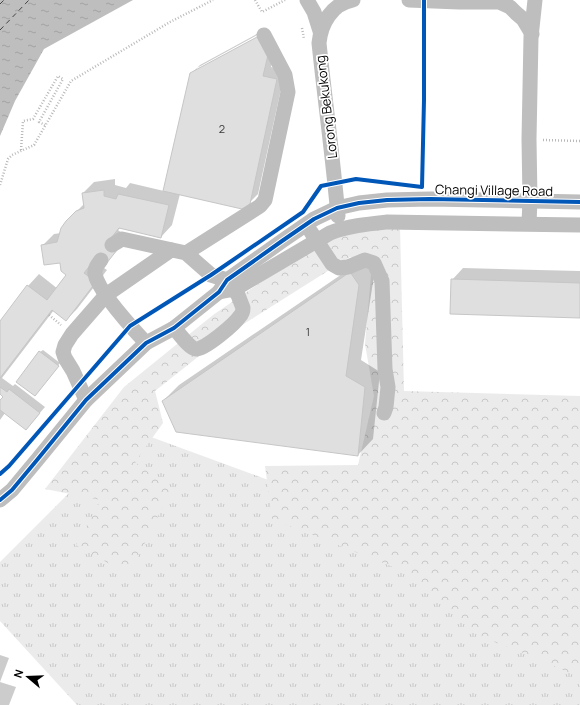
<svg xmlns="http://www.w3.org/2000/svg" width="580" height="705" viewBox="0 0 580 705" font-family="Manrope,sans-serif">
	<style>
		.grass { fill: url(#grass-tufts) }
		.forest { fill: url(#forest-crowns) }
		.water { fill: url(#water-ripples) }
		.shadow { fill: #0003; fill-rule: evenodd }
		.lines { fill: none; stroke-linecap: round; stroke-linejoin: round }
		.ferry { stroke: #434343; stroke-width: 1; stroke-dasharray: 5 4; stroke-linecap: butt }
		.building { fill: #dfdfdf; stroke: #c6c6c6 }
		.path { stroke: #b9b9b9; stroke-width: 2.5; stroke-dasharray: 1 2; stroke-linecap: butt }
		.minor { stroke: #bebebe; stroke-width: 15 }
		.cycleway-casing { stroke: #fff; stroke-width: 6 }
		.cycleway { stroke: #0057b8; stroke-width: 4 }
		.labels { text-anchor: middle; dominant-baseline: central; stroke-width: 3.5; stroke-linejoin: round; paint-order: stroke }
		.number-label { font-size: 11px; fill: #383838 }
		.street-label { font-size: 13px; fill: #000; stroke: #fff }
	</style>
	<defs>
		<pattern id="grass-tufts" width="24" height="20" patternUnits="userSpaceOnUse"><rect width="24" height="20" fill="#ebebeb"/><path d="M3 7l-1-3M5 7V3M7 7l1-3M15 17l-1-3M17 17v-4M19 17l1-3" fill="none" stroke="#c8c8c8"/></pattern>
		<pattern id="forest-crowns" width="20" height="18" patternUnits="userSpaceOnUse"><rect width="20" height="18" fill="#ebebeb"/><path d="M2 6a3 3 0 1 1 6 0M12 15a3 3 0 1 1 6 0" fill="none" stroke="#c8c8c8"/></pattern>
		<pattern id="water-ripples" width="26" height="14" patternUnits="userSpaceOnUse"><rect width="26" height="14" fill="#bebebe"/><path d="M2 4q2-2 4 0t4 0M15 11q2-2 4 0t4 0" fill="none" stroke="#a2a2a2"/></pattern>
	</defs>
	<rect width="100%" height="100%" fill="#fff"/>
	<path class="grass" d="M 132,430 L 580,594 L 580,705 L 77,705 L 0,621 L 0,562 Z"/>
	<path class="forest" d="M 400,227 L 404,391 L 580,396 L 580,678 L 539,659 L 484,638 L 401,570 L 272,519 L 265,466 L 358,465 L 374,396 L 365,344 L 372,264 L 350,257 L 223,337 L 155,391 L 163,423 L 135,462 L 171,490 L 129,575 L 76,545 L 101,500 L 45,489 L 124,387 L 213,315 L 321,241 L 348,229 Z"/>
	<path class="water" d="M 0,0 L 133,0 L 44,49 L 15,101 L 0,136 Z"/>
	<g class="shadow">
		<path d="M 266,29 L 276,46 L 271,67 L 285,71 L 258,194 L 249,203 L 180,194 L 172,225 L 161,237 L 120,228 L 118,230 L 128,238 L 106,263 L 95,262 L 107,270 L 77,309 L 66,320 L 54,310 L 2,378 L 13,386 L 15,384 L 45,407 L 26,429 L 5,413 L 0,420 L 0,399 L 2,400 L 4,396 L 0,393 L 0,323 L 28,286 L 39,274 L 58,289 L 68,275 L 61,262 L 42,246 L 54,234 L 61,233 L 66,222 L 84,204 L 83,193 L 94,182 L 115,179 L 115,185 L 126,188 L 130,183 L 164,191 L 191,74 L 200,65 ZM 261,33 L 262,35 L 197,70 L 197,68 Z"/>
		<path d="M 367,257 L 375,269 L 361,360 L 380,372 L 373,439 L 358,455 L 163,401 L 179,385 Z"/>
		<path d="M 463,268 L 580,271 L 580,317 L 452,280 Z"/>
		<path d="M 43,350 L 60,363 L 35,395 L 40,352 Z"/>
		<path d="M 0,655 L 9,658 L 0,682 L 16,687 L 9,705 L 0,705 Z"/>
	</g>
	<g class="lines">
		<g class="ferry">
			<path d="M 0,4 L 4,0"/>
			<path d="M 0,30 L 29,0"/>
		</g>
	</g>
	<g class="building">
		<path d="M 257,37 L 268,55 L 263,76 L 277,79 L 250,204 L 242,209 L 163,191 L 190,73 Z"/>
		<path d="M 104,190 L 104,196 L 116,199 L 118,194 L 169,205 L 161,238 L 119,228 L 108,242 L 117,250 L 106,264 L 97,257 L 84,273 L 96,282 L 66,321 L 52,310 L 0,378 L 0,321 L 27,285 L 47,300 L 66,275 L 61,271 L 60,263 L 44,265 L 41,245 L 57,242 L 61,228 L 66,221 L 76,211 L 84,208 L 82,193 Z"/>
		<path d="M 350,272 L 359,285 L 346,376 L 365,387 L 358,456 L 176,432 L 162,401 Z"/>
		<path d="M 451,279 L 580,283 L 580,318 L 450,314 Z"/>
		<path d="M 39,351 L 59,366 L 35,396 L 16,382 Z"/>
		<path d="M 0,387 L 7,392 L 9,389 L 40,413 L 26,430 L 0,410 L 0,400 L 3,397 L 0,394 Z"/>
	</g>
	<g class="lines">
		<g class="path">
			<path d="M 255,0 L 262,12 L 285,0"/>
			<path d="M 302,28 L 304,39"/>
			<path d="M 543,140 L 580,141"/>
			<path d="M 21,150 L 23,121 L 33,119 L 58,76 L 63,79 L 39,122 L 45,125"/>
			<path d="M 349,180 L 356,179 L 396,184"/>
			<path d="M 0,185 L 8,159 L 12,155 L 34,145 L 71,81 L 170,22 L 213,0"/>
			<path d="M 422,185 L 425,14"/>
			<path d="M 308,205 L 321,186"/>
			<path d="M 49,315 L 61,325"/>
			<path d="M 142,319 L 199,283"/>
			<path d="M 89,373 L 122,336"/>
			<path d="M 0,474 L 9,466 L 52,416"/>
		</g>
		<g class="minor">
			<path d="M 307,0 L 314,12 L 320,31"/>
			<path d="M 409,0 L 459,2 L 499,2 L 510,7 L 516,13 L 523,19 L 532,34"/>
			<path d="M 338,216 C 333,158 325,101 319,43 C 321,23 332,4 353,0"/>
			<path d="M 529,223 L 530,200 L 529,139 L 531,37 L 535,0"/>
			<path d="M 311,232 L 332,264 L 339,268 L 348,267 L 365,260 L 374,263 L 382,281 L 385,369 L 388,387 L 386,407 L 384,413"/>
			<path d="M 112,245 L 122,239 L 186,253 L 211,275 L 227,280 L 238,295 L 243,308 C 243,311 242,314 240,316 C 235,324 204,350 196,349 C 189,348 179,333 174,328"/>
			<path d="M 186,253 L 260,206 L 265,200 L 288,92 L 285,75 L 264,35"/>
			<path d="M 101,260 C 98,264 94,269 95,274 C 98,291 133,329 146,343"/>
			<path d="M 219,292 L 235,289 L 330,233 C 348,226 368,224 387,222 L 580,225"/>
			<path d="M 86,400 L 73,371 L 65,358 L 63,352 L 65,345 L 72,334 L 106,295 L 171,250"/>
			<path d="M 0,500 L 12,490 L 37,460 L 86,400 L 146,343 L 174,328 L 219,292 L 227,280 L 282,241 L 314,219 L 337,208 L 359,203 L 387,200 L 430,199 L 580,202"/>
		</g>
		<g class="cycleway-casing">
			<g id="cycleway">
				<path d="M 0,474 L 9,466 L 130,326 L 211,275 L 303,212 L 321,186 L 356,179 L 422,187 L 424,100 L 424,0"/>
				<path d="M 0,500 L 12,490 L 37,460 L 86,400 L 146,343 L 174,328 L 219,292 L 227,280 L 282,241 L 314,219 L 337,208 L 359,203 L 387,200 L 430,199 L 580,202"/>
			</g>
		</g>
		<use href="#cycleway" class="cycleway"/>
	</g>
	<g class="labels">
		<g class="number-label">
			<text x="222" y="128">2</text>
			<text x="308" y="331">1</text>
		</g>
		<g class="street-label">
			<text transform="translate(326 107) rotate(-97)">Lorong Bekukong</text>
			<text transform="translate(494 190) rotate(1)">Changi Village Road</text>
		</g>
	</g>
	<g transform="translate(28 677) rotate(289)" stroke="#ffffff" stroke-width="3" paint-order="stroke">
	<path d="M0-3L7 15L0 10L-7 15Z" fill="#000000"/>
	<text y="-6" font-size="11" font-weight="bold" text-anchor="middle" fill="#000000">N</text>
	</g>
</svg>
